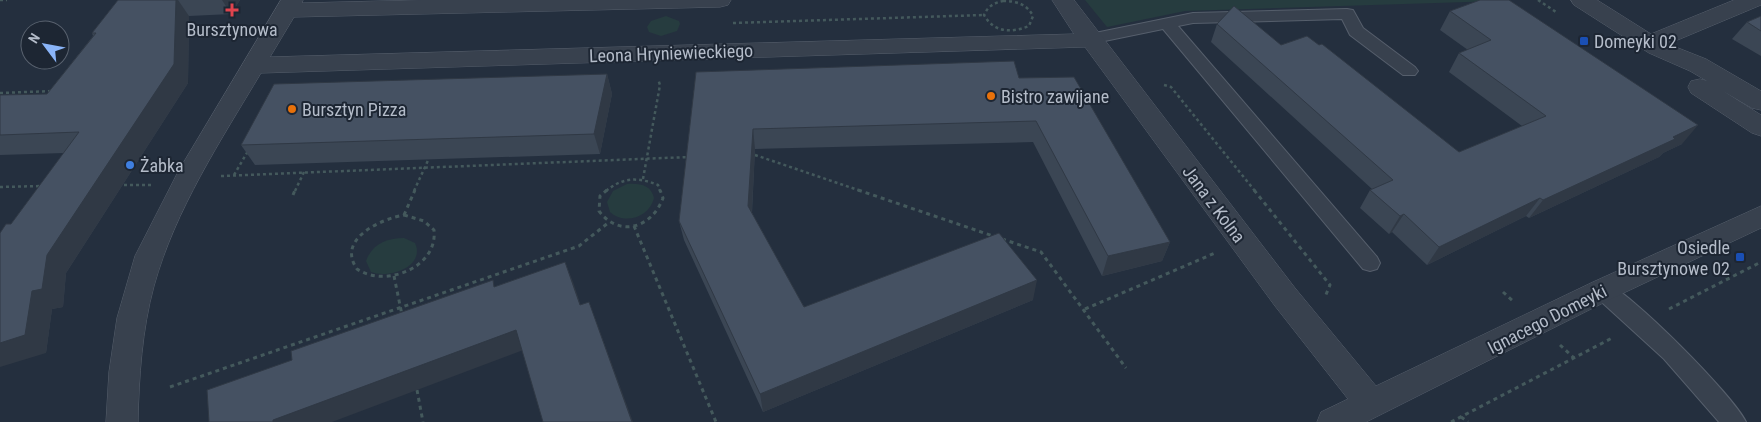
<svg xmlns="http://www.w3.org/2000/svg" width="1761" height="422" viewBox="0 0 1761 422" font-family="'Roboto Condensed',sans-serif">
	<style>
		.green { fill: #263c3f }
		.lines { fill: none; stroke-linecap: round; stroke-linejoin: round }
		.service-casing { stroke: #565f6c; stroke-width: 2 }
		.minor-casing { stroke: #565f6c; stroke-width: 1 }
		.path-far1 { stroke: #44595c; stroke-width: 2.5; stroke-dasharray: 3 3; stroke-linecap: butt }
		.path { stroke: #44595c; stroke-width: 3; stroke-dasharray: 4 4; stroke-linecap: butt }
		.service { fill: #38414e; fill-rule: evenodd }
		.minor { fill: #38414e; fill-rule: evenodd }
		.wall { fill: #3b4654 }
		.shaded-wall { fill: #303945 }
		.building { fill: #455162; stroke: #303945 }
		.health-dot { fill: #e0444e; stroke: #1d2633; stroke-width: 2 }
		.transit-dot { fill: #1a4fb4; stroke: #1d2633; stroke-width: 2 }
		.food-dot { fill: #e8710a; stroke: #1d2633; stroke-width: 2 }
		.shop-dot { fill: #3f7fe0; stroke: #1d2633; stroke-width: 2 }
		.labels { text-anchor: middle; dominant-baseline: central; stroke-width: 4; stroke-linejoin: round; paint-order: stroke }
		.poi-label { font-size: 18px; fill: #b4bcc9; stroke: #1d2633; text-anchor: start }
		.street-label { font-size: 18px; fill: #b4bcc9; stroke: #1d2633 }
	</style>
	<rect width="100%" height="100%" fill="#242f3e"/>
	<g class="green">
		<path d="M 1085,0 L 1498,0 L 1499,1 L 1185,11 L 1107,27 Z"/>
		<path d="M 666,16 L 679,21 L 680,24 L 677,31 L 661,36 L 649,32 L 647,27 L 651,21 Z"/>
		<path d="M 627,184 C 640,183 651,185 654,198 C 649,218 624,225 610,212 L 607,202 L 613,191 Z"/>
		<path d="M 404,238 L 415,243 C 426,267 388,279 371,272 L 366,261 C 372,244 387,238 404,238 Z"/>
	</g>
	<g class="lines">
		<g class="service-casing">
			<g id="service">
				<path d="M 1347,9 L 1353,10 L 1363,28 L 1415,67 L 1418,71 L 1415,75 L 1403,75 L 1350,35 L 1342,19 L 1193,23 L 1178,26 L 1377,257 L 1380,263 L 1377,269 L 1370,271 L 1363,269 L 1163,29 L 1090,44 L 1084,43 L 1082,39 L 1084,35 L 1090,34 L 1193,13 Z"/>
				<path d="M 1603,281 C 1629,290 1734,396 1746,422 L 1719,422 L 1664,359 L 1595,296 L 1592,290 L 1595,284 Z"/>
			</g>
		</g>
		<g class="minor-casing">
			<g id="minor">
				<path d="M 281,0 L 303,0 L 302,3 L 421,0 L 731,0 L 728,5 L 720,7 L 294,17 L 270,57 L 1074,34 L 1052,0 L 1074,0 L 1295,288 L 1376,386 L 1593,282 L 1761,206 L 1761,228 L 1613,298 L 1366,422 L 1317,422 L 1321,412 L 1348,399 L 1275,306 L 1085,47 L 261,73 C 221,140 175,210 154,286 C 142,330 139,377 138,422 L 106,422 L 109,372 L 117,318 L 135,256 L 179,170 Z"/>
				<path d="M 1571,0 L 1597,0 L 1651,34 L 1734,0 L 1761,0 L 1761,5 L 1668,44 L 1706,59 L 1761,91 L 1761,110 L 1752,108 L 1723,91 L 1761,115 L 1761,136 L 1752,133 L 1691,93 L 1688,87 L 1691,81 L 1700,79 L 1707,81 L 1690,71 L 1649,53 L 1574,5 Z"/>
			</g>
		</g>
		<g class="path-far1">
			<path d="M 0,0 L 7,0"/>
			<path d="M 1538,0 L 1556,12"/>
			<path d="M 1003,1 C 1016,1 1027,4 1033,16 L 1029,26 C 1012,33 994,33 984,15 C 988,6 994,3 1003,1 Z"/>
			<path d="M 733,23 L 984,15"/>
			<path d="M 1164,85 L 1171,87 L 1255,191"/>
			<path d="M 0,93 L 53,91"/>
			<path d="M 755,155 L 861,191"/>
			<path d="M 234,175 L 248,151"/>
			<path d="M 221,176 L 689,157"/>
			<path d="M 643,179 L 660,85 L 658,79"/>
			<path d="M 118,185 L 152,185"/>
			<path d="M 0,187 L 42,186"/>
			<path d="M 295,191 L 304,172"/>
			<path d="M 414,191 L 430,156"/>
			<path d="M 606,191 C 623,177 638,177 658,185 L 660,191"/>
		</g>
		<g class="path">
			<path d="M 607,190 L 600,196 L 599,211 C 619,238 652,228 663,198 L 660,190"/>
			<path d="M 858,190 L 996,237"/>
			<path d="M 1254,190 L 1330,285 L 1325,297"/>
			<path d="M 293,195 L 295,190"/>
			<path d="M 404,215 L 424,221 L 434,230 C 438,268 385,288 357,269 C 336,239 381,219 404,215 Z"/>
			<path d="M 404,215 L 415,190"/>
			<path d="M 634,226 L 716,422"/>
			<path d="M 1002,239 L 1041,252 L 1126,368"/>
			<path d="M 394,276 L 402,315"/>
			<path d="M 1503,292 L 1513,301"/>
			<path d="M 1085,309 L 1215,253"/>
			<path d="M 1669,309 L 1761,262"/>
			<path d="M 1560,345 L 1574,358"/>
			<path d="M 170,387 L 579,246 L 608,223"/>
			<path d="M 417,390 L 423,422"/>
			<path d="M 1461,417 L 1468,422"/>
			<path d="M 1451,422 L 1614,337"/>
		</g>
		<use href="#service" class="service"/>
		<use href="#minor" class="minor"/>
	</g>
	<g class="wall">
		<path d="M 118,0 L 240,0 L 231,14 L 189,16 L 188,83 L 66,273 L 63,307 L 52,309 L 46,353 L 11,224 L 64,153 L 0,155 L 0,95 L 47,94 L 93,36 L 92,33 Z"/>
		<path d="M 1450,11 L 1682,144 L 1663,153 L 1659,157 L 1529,218 L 1526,216 L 1427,265 L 1392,232 L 1389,234 L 1360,208 L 1370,190 L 1372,189 L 1211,42 L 1217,24 L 1281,45 L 1459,152 L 1522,126 L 1449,72 L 1459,53 L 1468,50 L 1440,30 Z"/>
		<path d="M 1761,16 L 1761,56 L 1732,39 L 1747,22 Z"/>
		<path d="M 696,72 L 1019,78 L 1170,242 L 1162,261 L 1102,276 L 1033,142 L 755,149 L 752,213 L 804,307 L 1033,300 L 763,412 L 684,240 L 679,221 Z"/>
		<path d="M 607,74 L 612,94 L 600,154 L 255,165 L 241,145 Z"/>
	</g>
	<g class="shaded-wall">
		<path d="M 176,0 L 178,0 L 189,16 L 188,83 L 66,273 L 63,307 L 52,309 L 46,353 L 0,367 L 0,343 L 32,291 L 47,255 Z"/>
		<path d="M 222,0 L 240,0 L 231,14 Z"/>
		<path d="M 607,74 L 612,94 L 600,154 L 594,134 Z"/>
		<path d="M 1698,125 L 1682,144 L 1663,153 L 1659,157 L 1529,218 L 1543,200 Z"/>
		<path d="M 753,129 L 755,149 L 751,226 L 748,206 Z"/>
		<path d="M 1540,198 L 1526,216 L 1427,265 L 1439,247 Z"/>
		<path d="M 1404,214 L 1392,232 L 1389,234 L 1400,216 Z"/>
		<path d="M 1170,242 L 1162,261 L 1102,276 L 1108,256 Z"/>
		<path d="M 565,262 L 573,282 L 587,324 L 580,305 Z"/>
		<path d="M 1037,280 L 1033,300 L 763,412 L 760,394 Z"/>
		<path d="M 589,302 L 596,321 L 633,422 L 632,422 Z"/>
		<path d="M 516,330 L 526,349 L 332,422 L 273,422 L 273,420 Z"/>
	</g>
	<g class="building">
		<path d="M 118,0 L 176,0 L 174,64 L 47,255 L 42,289 L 32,291 L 25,335 L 0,343 L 0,233 L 6,224 L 11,224 L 79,132 L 0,135 L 0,95 L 47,94 L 96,33 L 92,33 Z"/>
		<path d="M 1480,0 L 1509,0 L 1698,125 L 1673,137 L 1675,139 L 1543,200 L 1540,198 L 1439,247 L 1404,214 L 1400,216 L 1370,190 L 1393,180 L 1217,24 L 1234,6 L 1281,45 L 1307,36 L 1319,45 L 1322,44 L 1459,152 L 1546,116 L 1459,53 L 1491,40 L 1450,11 Z"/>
		<path d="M 1761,16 L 1761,31 L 1747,22 Z"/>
		<path d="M 1014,61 L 1019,78 L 1074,77 L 1170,242 L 1108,256 L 1036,121 L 753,129 L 748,206 L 804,307 L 999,233 L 1037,280 L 760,394 L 679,221 L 696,72 Z"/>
		<path d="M 607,74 L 594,134 L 241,145 L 274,84 Z"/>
		<path d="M 565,262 L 580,305 L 589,302 L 632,422 L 543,422 L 516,330 L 273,420 L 273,422 L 209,422 L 207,390 L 292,360 L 291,351 L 493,280 L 494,287 Z"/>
	</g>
	<path class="health-dot" d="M229.5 2.5h5v5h5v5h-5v5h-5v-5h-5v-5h5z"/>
	<g class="transit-dot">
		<rect x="1579" y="36" width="10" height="10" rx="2.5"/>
		<rect x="1735" y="252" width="10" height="10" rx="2.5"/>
	</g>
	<g class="food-dot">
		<circle cx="991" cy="96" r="5"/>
		<circle cx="292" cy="109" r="5"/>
	</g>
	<circle class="shop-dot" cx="130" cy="165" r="5"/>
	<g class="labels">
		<g class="poi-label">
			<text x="232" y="29" text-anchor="middle">Bursztynowa</text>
			<text x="1594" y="41">Domeyki 02</text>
			<text x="1001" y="96">Bistro zawijane</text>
			<text x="302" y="109">Bursztyn Pizza</text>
			<text x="140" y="165">Żabka</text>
			<text x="1730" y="247" text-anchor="end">Osiedle<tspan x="1730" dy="21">Bursztynowe 02</tspan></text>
		</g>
		<g class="street-label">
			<text transform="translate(671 53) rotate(-2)">Leona Hryniewieckiego</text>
			<text transform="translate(1214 204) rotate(53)">Jana z Kolna</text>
			<text transform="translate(1547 319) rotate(-27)">Ignacego Domeyki</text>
		</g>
	</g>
	<g transform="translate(45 45) rotate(302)"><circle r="24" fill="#1d2633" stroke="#59626f"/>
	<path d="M0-4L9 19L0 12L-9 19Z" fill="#8ab4f8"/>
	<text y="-8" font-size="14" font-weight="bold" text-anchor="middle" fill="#b4bcc9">N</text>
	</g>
</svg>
